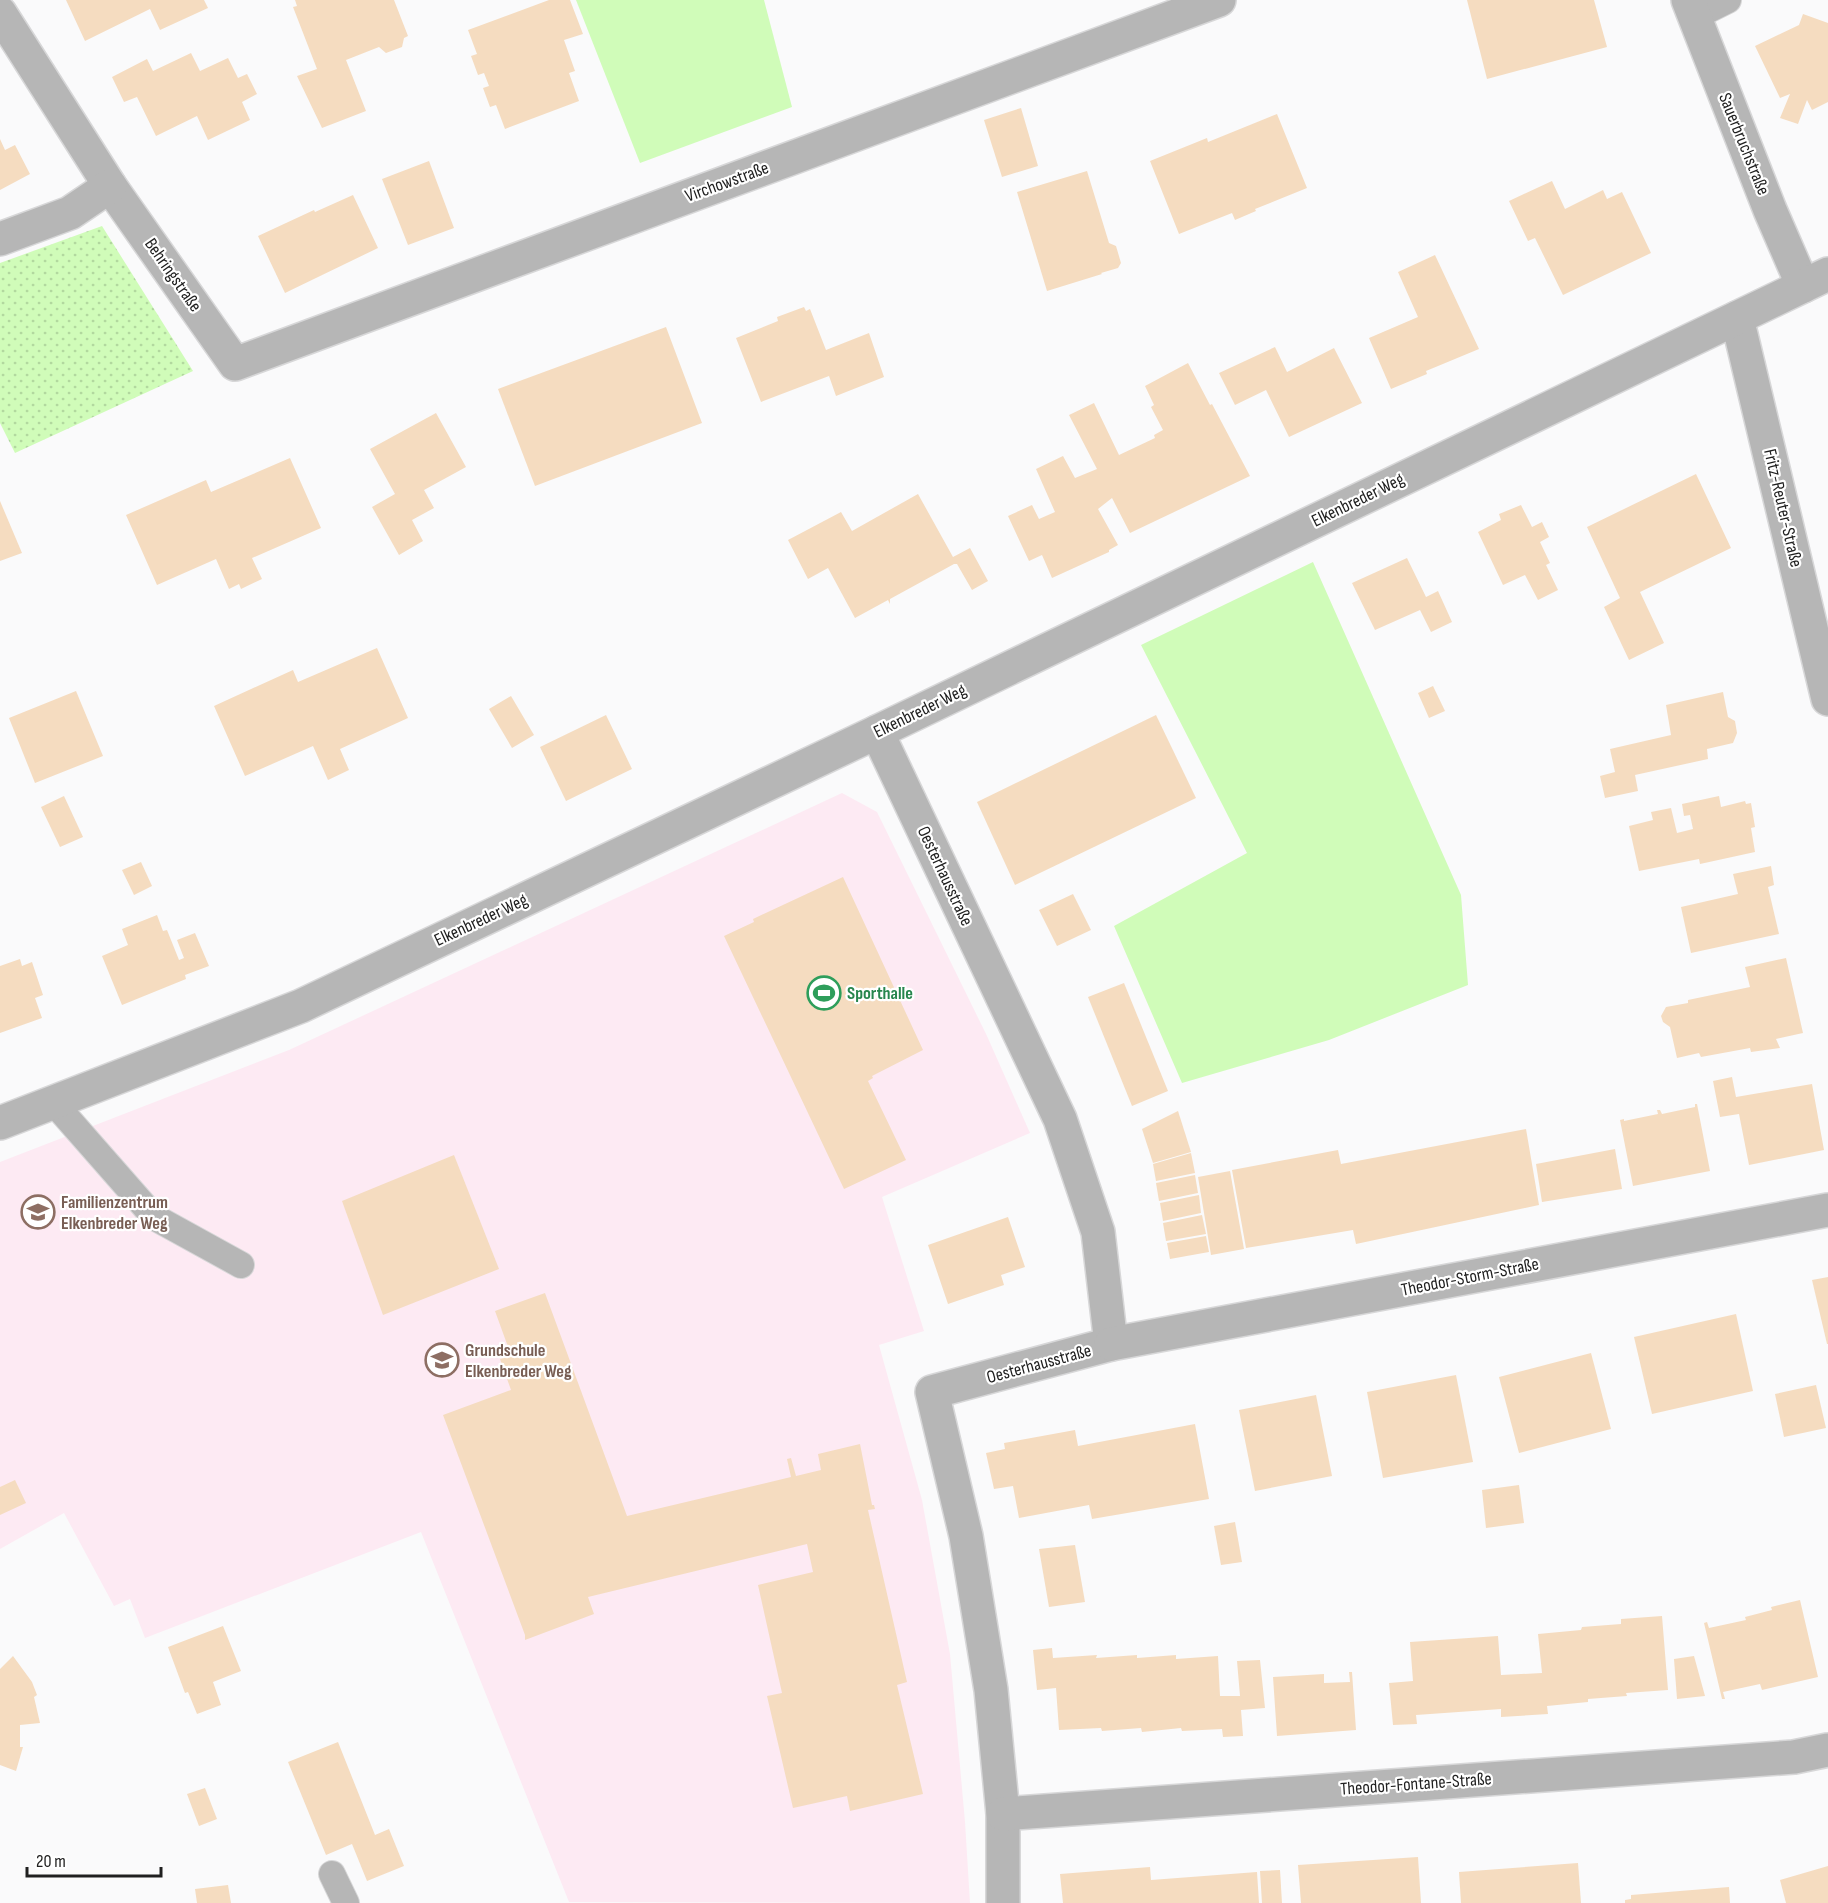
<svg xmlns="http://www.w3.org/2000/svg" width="1828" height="1903" viewBox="0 0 1828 1903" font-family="'Sofia Sans Condensed',sans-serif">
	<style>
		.education { fill: #fdeaf3 }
		.grass { fill: #d0fcb9 }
		.park { fill: url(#park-dots) }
		.building { fill: #f5dcc0 }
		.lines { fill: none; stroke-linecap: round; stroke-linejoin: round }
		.lane-casing { stroke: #d7d7d8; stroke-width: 28 }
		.street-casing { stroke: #d7d7d8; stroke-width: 36 }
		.lane { stroke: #b6b6b6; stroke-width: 26 }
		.street { stroke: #b6b6b6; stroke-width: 33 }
		.labels { text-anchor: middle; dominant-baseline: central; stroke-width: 4.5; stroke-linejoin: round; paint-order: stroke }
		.street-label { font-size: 18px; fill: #202020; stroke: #fff }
		.leisure-label { font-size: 18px; font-weight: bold; fill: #27864d; stroke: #fff; text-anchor: start }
		.education-label { font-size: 18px; font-weight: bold; fill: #785e54; stroke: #fff; text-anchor: start }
	</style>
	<defs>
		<pattern id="park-dots" width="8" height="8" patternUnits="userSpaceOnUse" patternTransform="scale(1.5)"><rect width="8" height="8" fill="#d0fcb9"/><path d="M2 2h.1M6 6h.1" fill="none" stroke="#b2d89f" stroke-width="1.8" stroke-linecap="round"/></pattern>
	</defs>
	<rect width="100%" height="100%" fill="#fafafb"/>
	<path class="education" d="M 842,793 L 877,812 L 987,1036 L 1030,1133 L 882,1197 L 924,1331 L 879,1345 L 922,1500 L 950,1654 L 965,1822 L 970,1903 L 569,1902 L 421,1532 L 145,1638 L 130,1599 L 114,1606 L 64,1513 L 0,1549 L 0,1162 L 289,1050 Z"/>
	<g class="grass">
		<path d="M 576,0 L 764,0 L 792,107 L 640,163 Z"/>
		<path d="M 1313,562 L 1461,895 L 1468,985 L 1329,1040 L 1182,1083 L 1114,926 L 1247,853 L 1141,645 Z"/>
	</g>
	<path class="park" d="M 102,226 L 193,371 L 15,453 L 0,423 L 0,263 Z"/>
	<g class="building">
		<path d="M 66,0 L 204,0 L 208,8 L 160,30 L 150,9 L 85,41 Z"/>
		<path d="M 295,0 L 394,0 L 408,36 L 404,38 L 402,47 L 386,53 L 379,47 L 346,60 L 366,111 L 322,128 L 297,76 L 317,69 L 293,7 L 297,6 Z"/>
		<path d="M 549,0 L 570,0 L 583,34 L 564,40 L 575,71 L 569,73 L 579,101 L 505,129 L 496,105 L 490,107 L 483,88 L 489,86 L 484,73 L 478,75 L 471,56 L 477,54 L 468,30 Z"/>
		<path d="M 1467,0 L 1594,0 L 1607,47 L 1487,79 Z"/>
		<path d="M 1803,14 L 1828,23 L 1828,102 L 1812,110 L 1807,100 L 1798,124 L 1780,118 L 1790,94 L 1780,98 L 1755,46 L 1799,25 Z"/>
		<path d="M 191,53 L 200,71 L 228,58 L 238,78 L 247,74 L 257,94 L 242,102 L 250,120 L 208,140 L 197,116 L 156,136 L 137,97 L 124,102 L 112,77 L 147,59 L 153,71 Z"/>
		<path d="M 1021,108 L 1038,166 L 1002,177 L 984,120 Z"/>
		<path d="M 1277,114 L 1307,188 L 1255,209 L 1256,211 L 1235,220 L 1232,213 L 1179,234 L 1150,161 L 1207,138 L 1208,142 Z"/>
		<path d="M 0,139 L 5,150 L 15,145 L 30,174 L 0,190 Z"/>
		<path d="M 429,161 L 454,228 L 408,245 L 382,179 Z"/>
		<path d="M 1087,171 L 1109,243 L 1116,246 L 1121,263 L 1118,268 L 1101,273 L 1102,274 L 1047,291 L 1017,192 Z"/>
		<path d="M 1552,181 L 1565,209 L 1603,190 L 1607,199 L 1622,192 L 1651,253 L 1563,295 L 1535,238 L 1528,241 L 1509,201 Z"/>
		<path d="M 353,195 L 378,248 L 285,293 L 258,236 L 314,210 L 315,212 Z"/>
		<path d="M 1435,255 L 1479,349 L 1426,371 L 1427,374 L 1391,389 L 1369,338 L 1418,317 L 1398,272 Z"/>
		<path d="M 804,307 L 806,311 L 810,309 L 826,350 L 869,333 L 884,377 L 836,396 L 829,376 L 761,402 L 736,338 L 778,321 L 777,317 Z"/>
		<path d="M 666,327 L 702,423 L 535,486 L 498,389 Z"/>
		<path d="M 1275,347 L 1287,372 L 1334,348 L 1362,403 L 1289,437 L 1266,390 L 1235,405 L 1219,373 Z"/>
		<path d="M 1188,363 L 1210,405 L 1212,404 L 1250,476 L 1130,533 L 1112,498 L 1098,509 L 1118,545 L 1109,550 L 1109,552 L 1052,578 L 1042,555 L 1029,561 L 1008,516 L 1032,505 L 1039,519 L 1055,512 L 1036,469 L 1063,456 L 1075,478 L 1097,469 L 1069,415 L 1094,403 L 1119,455 L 1155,438 L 1154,435 L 1163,430 L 1151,407 L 1154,405 L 1145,386 Z"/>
		<path d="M 436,413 L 466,467 L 424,490 L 434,508 L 412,520 L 423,541 L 399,555 L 372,507 L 395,494 L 370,449 Z"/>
		<path d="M 290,458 L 321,528 L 252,558 L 262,579 L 241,589 L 239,584 L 229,589 L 216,559 L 157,585 L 126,515 L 206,480 L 211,492 Z"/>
		<path d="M 1696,474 L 1731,548 L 1640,592 L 1664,643 L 1629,660 L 1604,607 L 1620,598 L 1587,527 Z"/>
		<path d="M 918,494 L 953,557 L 970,548 L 988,581 L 972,590 L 957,564 L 954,564 L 890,599 L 890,604 L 888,600 L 855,618 L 828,568 L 808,579 L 788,540 L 841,512 L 852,531 Z"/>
		<path d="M 0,501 L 22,553 L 0,561 Z"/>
		<path d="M 1521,505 L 1532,527 L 1542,522 L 1549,537 L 1540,542 L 1550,563 L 1546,565 L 1558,590 L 1538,600 L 1525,575 L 1503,585 L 1478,532 L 1501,520 L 1499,514 Z"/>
		<path d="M 1407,558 L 1426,597 L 1438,591 L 1452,622 L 1431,632 L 1420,610 L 1375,630 L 1352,583 Z"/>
		<path d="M 377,648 L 408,718 L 340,749 L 349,770 L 328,780 L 313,746 L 245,776 L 214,706 L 293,670 L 298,682 Z"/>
		<path d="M 1433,686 L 1445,711 L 1429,718 L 1418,693 Z"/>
		<path d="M 76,691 L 103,756 L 35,783 L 9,718 Z"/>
		<path d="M 1723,692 L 1728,717 L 1735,721 L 1737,733 L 1733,743 L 1707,749 L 1708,759 L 1635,775 L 1638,791 L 1605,798 L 1600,776 L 1615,772 L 1610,749 L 1671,735 L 1666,705 Z"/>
		<path d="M 511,696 L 534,735 L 512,748 L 489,709 Z"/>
		<path d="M 606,715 L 632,769 L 566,801 L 540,747 Z"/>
		<path d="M 1156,715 L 1196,798 L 1015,885 L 977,802 Z"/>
		<path d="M 64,796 L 83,837 L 60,847 L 41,807 Z"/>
		<path d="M 1719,796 L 1721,807 L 1745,801 L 1746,804 L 1751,803 L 1755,827 L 1751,828 L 1755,852 L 1700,864 L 1699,859 L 1639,871 L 1629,826 L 1653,820 L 1651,812 L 1671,808 L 1677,833 L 1693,829 L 1690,815 L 1684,816 L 1682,804 Z"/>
		<path d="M 141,862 L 152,886 L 134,895 L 122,870 Z"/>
		<path d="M 1771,866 L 1774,885 L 1768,887 L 1779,934 L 1691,953 L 1681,907 L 1738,894 L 1733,874 Z"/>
		<path d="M 843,877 L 923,1050 L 872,1076 L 873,1078 L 868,1081 L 906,1160 L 844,1189 L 724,936 L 754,922 L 753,919 Z"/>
		<path d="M 1073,894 L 1091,930 L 1057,946 L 1039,910 Z"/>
		<path d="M 157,915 L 163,931 L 167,930 L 179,960 L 184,958 L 177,940 L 195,933 L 209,966 L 185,975 L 186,979 L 122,1005 L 102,956 L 128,945 L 122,929 Z"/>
		<path d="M 1786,958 L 1803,1033 L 1776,1039 L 1780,1048 L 1751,1052 L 1750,1048 L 1701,1057 L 1699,1053 L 1677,1058 L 1670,1027 L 1663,1022 L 1661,1016 L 1666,1007 L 1688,1003 L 1688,1000 L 1750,987 L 1745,967 Z"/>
		<path d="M 20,959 L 22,966 L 32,962 L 43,995 L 35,998 L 42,1018 L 0,1033 L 0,966 Z"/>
		<path d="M 1124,983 L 1168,1091 L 1132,1106 L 1088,997 Z"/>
		<path d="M 1732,1077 L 1736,1097 L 1812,1084 L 1824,1150 L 1749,1165 L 1739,1114 L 1720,1117 L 1713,1081 Z"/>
		<path d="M 1695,1104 L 1697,1104 L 1710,1171 L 1633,1186 L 1620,1120 L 1624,1119 L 1624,1121 L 1658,1114 L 1657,1110 L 1660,1110 L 1662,1114 L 1695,1107 Z"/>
		<path d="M 1178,1111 L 1191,1152 L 1153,1163 L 1142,1129 Z"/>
		<path d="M 1526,1129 L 1539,1205 L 1356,1244 L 1353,1230 L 1246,1248 L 1232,1170 L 1338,1150 L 1341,1164 Z"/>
		<path d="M 1615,1149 L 1622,1189 L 1542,1202 L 1536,1164 Z"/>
		<path d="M 1191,1153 L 1195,1173 L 1156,1181 L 1153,1164 Z"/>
		<path d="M 454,1155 L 499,1269 L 383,1315 L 342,1201 Z"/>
		<path d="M 1230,1171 L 1244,1249 L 1211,1255 L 1198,1177 Z"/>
		<path d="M 1195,1175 L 1198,1193 L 1159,1201 L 1156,1183 Z"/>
		<path d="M 1199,1195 L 1201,1213 L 1163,1221 L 1160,1203 Z"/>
		<path d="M 1202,1215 L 1206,1234 L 1166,1241 L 1163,1223 Z"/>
		<path d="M 1008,1217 L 1025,1267 L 1001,1275 L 1004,1285 L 948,1304 L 928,1245 Z"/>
		<path d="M 1206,1236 L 1209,1252 L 1170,1259 L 1167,1243 Z"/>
		<path d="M 1828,1277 L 1828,1344 L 1827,1344 L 1812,1280 Z"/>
		<path d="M 545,1293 L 627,1516 L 791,1477 L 787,1459 L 791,1458 L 796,1476 L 821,1470 L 818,1454 L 860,1444 L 872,1505 L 874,1505 L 875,1509 L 868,1510 L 907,1682 L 897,1685 L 923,1794 L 850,1811 L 847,1796 L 793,1808 L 767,1696 L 782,1693 L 758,1585 L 813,1572 L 807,1544 L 588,1597 L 594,1614 L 525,1640 L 525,1635 L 443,1415 L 511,1390 L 500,1359 L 511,1355 L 495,1311 Z"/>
		<path d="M 1736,1314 L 1753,1391 L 1652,1414 L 1634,1337 Z"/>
		<path d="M 1591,1353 L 1611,1429 L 1519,1453 L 1499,1377 Z"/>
		<path d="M 1456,1375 L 1473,1462 L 1383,1478 L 1367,1392 Z"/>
		<path d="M 1816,1385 L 1826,1428 L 1784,1437 L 1775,1394 Z"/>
		<path d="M 1316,1395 L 1332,1476 L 1255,1491 L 1239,1410 Z"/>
		<path d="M 1195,1424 L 1209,1499 L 1092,1519 L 1089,1505 L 1019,1518 L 1013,1486 L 994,1489 L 986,1453 L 1005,1449 L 1004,1443 L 1075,1430 L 1078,1446 Z"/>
		<path d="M 15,1480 L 26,1503 L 0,1515 L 0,1487 Z"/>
		<path d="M 1519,1485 L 1524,1523 L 1486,1528 L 1482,1490 Z"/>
		<path d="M 1235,1522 L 1242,1562 L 1221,1565 L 1214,1526 Z"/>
		<path d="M 1075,1545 L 1085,1602 L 1049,1607 L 1039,1549 Z"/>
		<path d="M 1800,1600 L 1818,1677 L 1762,1690 L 1760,1684 L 1723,1692 L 1725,1699 L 1722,1699 L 1704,1623 L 1707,1622 L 1709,1628 L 1746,1620 L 1745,1617 L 1772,1610 L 1771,1607 Z"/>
		<path d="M 1662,1616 L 1668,1690 L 1626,1693 L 1627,1696 L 1588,1699 L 1588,1702 L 1547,1706 L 1548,1714 L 1501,1717 L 1501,1709 L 1416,1715 L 1417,1724 L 1393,1725 L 1389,1683 L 1413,1681 L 1410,1642 L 1498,1636 L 1501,1675 L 1542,1673 L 1538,1634 L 1581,1630 L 1582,1627 L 1621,1624 L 1621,1619 Z"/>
		<path d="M 223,1626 L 241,1671 L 213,1682 L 221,1705 L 197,1714 L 188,1692 L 185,1693 L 168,1647 Z"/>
		<path d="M 1052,1648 L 1053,1658 L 1097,1655 L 1096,1658 L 1137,1655 L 1137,1658 L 1176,1655 L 1176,1659 L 1218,1656 L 1220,1696 L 1240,1696 L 1237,1661 L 1260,1660 L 1265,1708 L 1241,1710 L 1243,1736 L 1223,1737 L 1222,1729 L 1182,1731 L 1181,1728 L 1142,1732 L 1141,1728 L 1102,1731 L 1101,1728 L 1059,1730 L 1056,1688 L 1037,1690 L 1033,1650 Z"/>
		<path d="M 13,1656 L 32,1682 L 37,1695 L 34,1697 L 40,1723 L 20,1725 L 20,1747 L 23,1747 L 16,1771 L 0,1765 L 0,1669 Z"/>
		<path d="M 1694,1656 L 1705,1696 L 1677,1699 L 1674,1659 Z"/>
		<path d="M 1349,1672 L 1352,1672 L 1356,1730 L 1277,1736 L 1273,1677 L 1324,1674 L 1324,1683 L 1350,1682 Z"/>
		<path d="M 338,1742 L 375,1835 L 389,1829 L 404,1866 L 367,1881 L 352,1844 L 326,1855 L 288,1762 Z"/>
		<path d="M 205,1788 L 217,1819 L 199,1826 L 187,1794 Z"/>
		<path d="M 1418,1857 L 1421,1903 L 1301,1903 L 1298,1865 Z"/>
		<path d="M 1578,1863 L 1581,1903 L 1461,1903 L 1459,1872 Z"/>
		<path d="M 1828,1866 L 1828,1903 L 1786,1903 L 1780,1880 Z"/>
		<path d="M 1150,1867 L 1151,1880 L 1257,1872 L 1259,1903 L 1063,1903 L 1060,1874 Z"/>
		<path d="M 1280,1870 L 1282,1903 L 1262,1903 L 1260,1871 Z"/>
		<path d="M 228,1885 L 231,1903 L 197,1903 L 195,1889 Z"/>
		<path d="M 1729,1887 L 1730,1903 L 1625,1903 L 1625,1900 L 1631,1899 L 1631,1895 Z"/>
	</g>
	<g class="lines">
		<g class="lane-casing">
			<g id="lane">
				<path d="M 1694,17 L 1728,0"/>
				<path d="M 54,1103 L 154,1217 L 241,1265"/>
				<path d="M 332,1874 L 346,1903"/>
			</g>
		</g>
		<g class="street-casing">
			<g id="street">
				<path d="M 1688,0 L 1770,210 L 1803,286"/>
				<path d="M 0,13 L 110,186 L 235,364 L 1219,0"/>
				<path d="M 0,239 L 70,213 L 110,186"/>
				<path d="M 1737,318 L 1828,699"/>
				<path d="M 877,732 L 1060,1119 L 1098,1232 L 1111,1344 L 932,1392 L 966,1536 L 991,1690 L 1003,1814 L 1003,1903"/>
				<path d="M 0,1123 L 301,1006 L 877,732 L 1828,274"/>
				<path d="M 1111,1344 L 1828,1210"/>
				<path d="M 1003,1814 L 1794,1757 L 1828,1750"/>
			</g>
		</g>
		<use href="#lane" class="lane"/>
		<use href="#street" class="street"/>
	</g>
	<defs>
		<g id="stadium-ring" transform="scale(1.725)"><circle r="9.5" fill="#fff" stroke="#2e9e5b" stroke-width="1.5"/><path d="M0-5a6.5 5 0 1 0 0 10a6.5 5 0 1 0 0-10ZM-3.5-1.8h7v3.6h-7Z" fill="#2e9e5b"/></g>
		<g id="school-ring" transform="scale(1.725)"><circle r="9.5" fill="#fff" stroke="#8d6e63" stroke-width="1.5"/><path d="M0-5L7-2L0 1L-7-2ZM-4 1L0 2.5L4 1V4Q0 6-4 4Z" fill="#8d6e63"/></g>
	</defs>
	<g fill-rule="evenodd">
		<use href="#stadium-ring" x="824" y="993"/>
		<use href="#school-ring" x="38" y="1212"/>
		<use href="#school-ring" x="442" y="1360"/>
	</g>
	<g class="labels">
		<g class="street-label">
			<text transform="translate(1744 144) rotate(68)">Sauerbruchstraße</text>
			<text transform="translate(727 182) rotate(-20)">Virchowstraße</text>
			<text transform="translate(173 275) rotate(55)">Behringstraße</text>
			<text transform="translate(1358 500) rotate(-26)">Elkenbreder Weg</text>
			<text transform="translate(1783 508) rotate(77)">Fritz-Reuter-Straße</text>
			<text transform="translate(920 711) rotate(-26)">Elkenbreder Weg</text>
			<text transform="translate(945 876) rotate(65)">Oesterhausstraße</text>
			<text transform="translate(481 920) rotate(-25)">Elkenbreder Weg</text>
			<text transform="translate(1470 1277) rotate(-11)">Theodor-Storm-Straße</text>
			<text transform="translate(1039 1364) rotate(-15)">Oesterhausstraße</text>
			<text transform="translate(1416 1784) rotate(-4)">Theodor-Fontane-Straße</text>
		</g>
		<g class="leisure-label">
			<text x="847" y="993">Sporthalle</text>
		</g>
		<g class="education-label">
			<text x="61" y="1202">Familienzentrum<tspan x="61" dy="21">Elkenbreder Weg</tspan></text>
			<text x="465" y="1350">Grundschule<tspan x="465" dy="21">Elkenbreder Weg</tspan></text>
		</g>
	</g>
	<path d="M27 1867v9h134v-9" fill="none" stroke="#202020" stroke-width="3"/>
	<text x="36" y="1867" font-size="18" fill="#202020" stroke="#ffffff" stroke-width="4.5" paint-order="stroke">20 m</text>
</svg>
